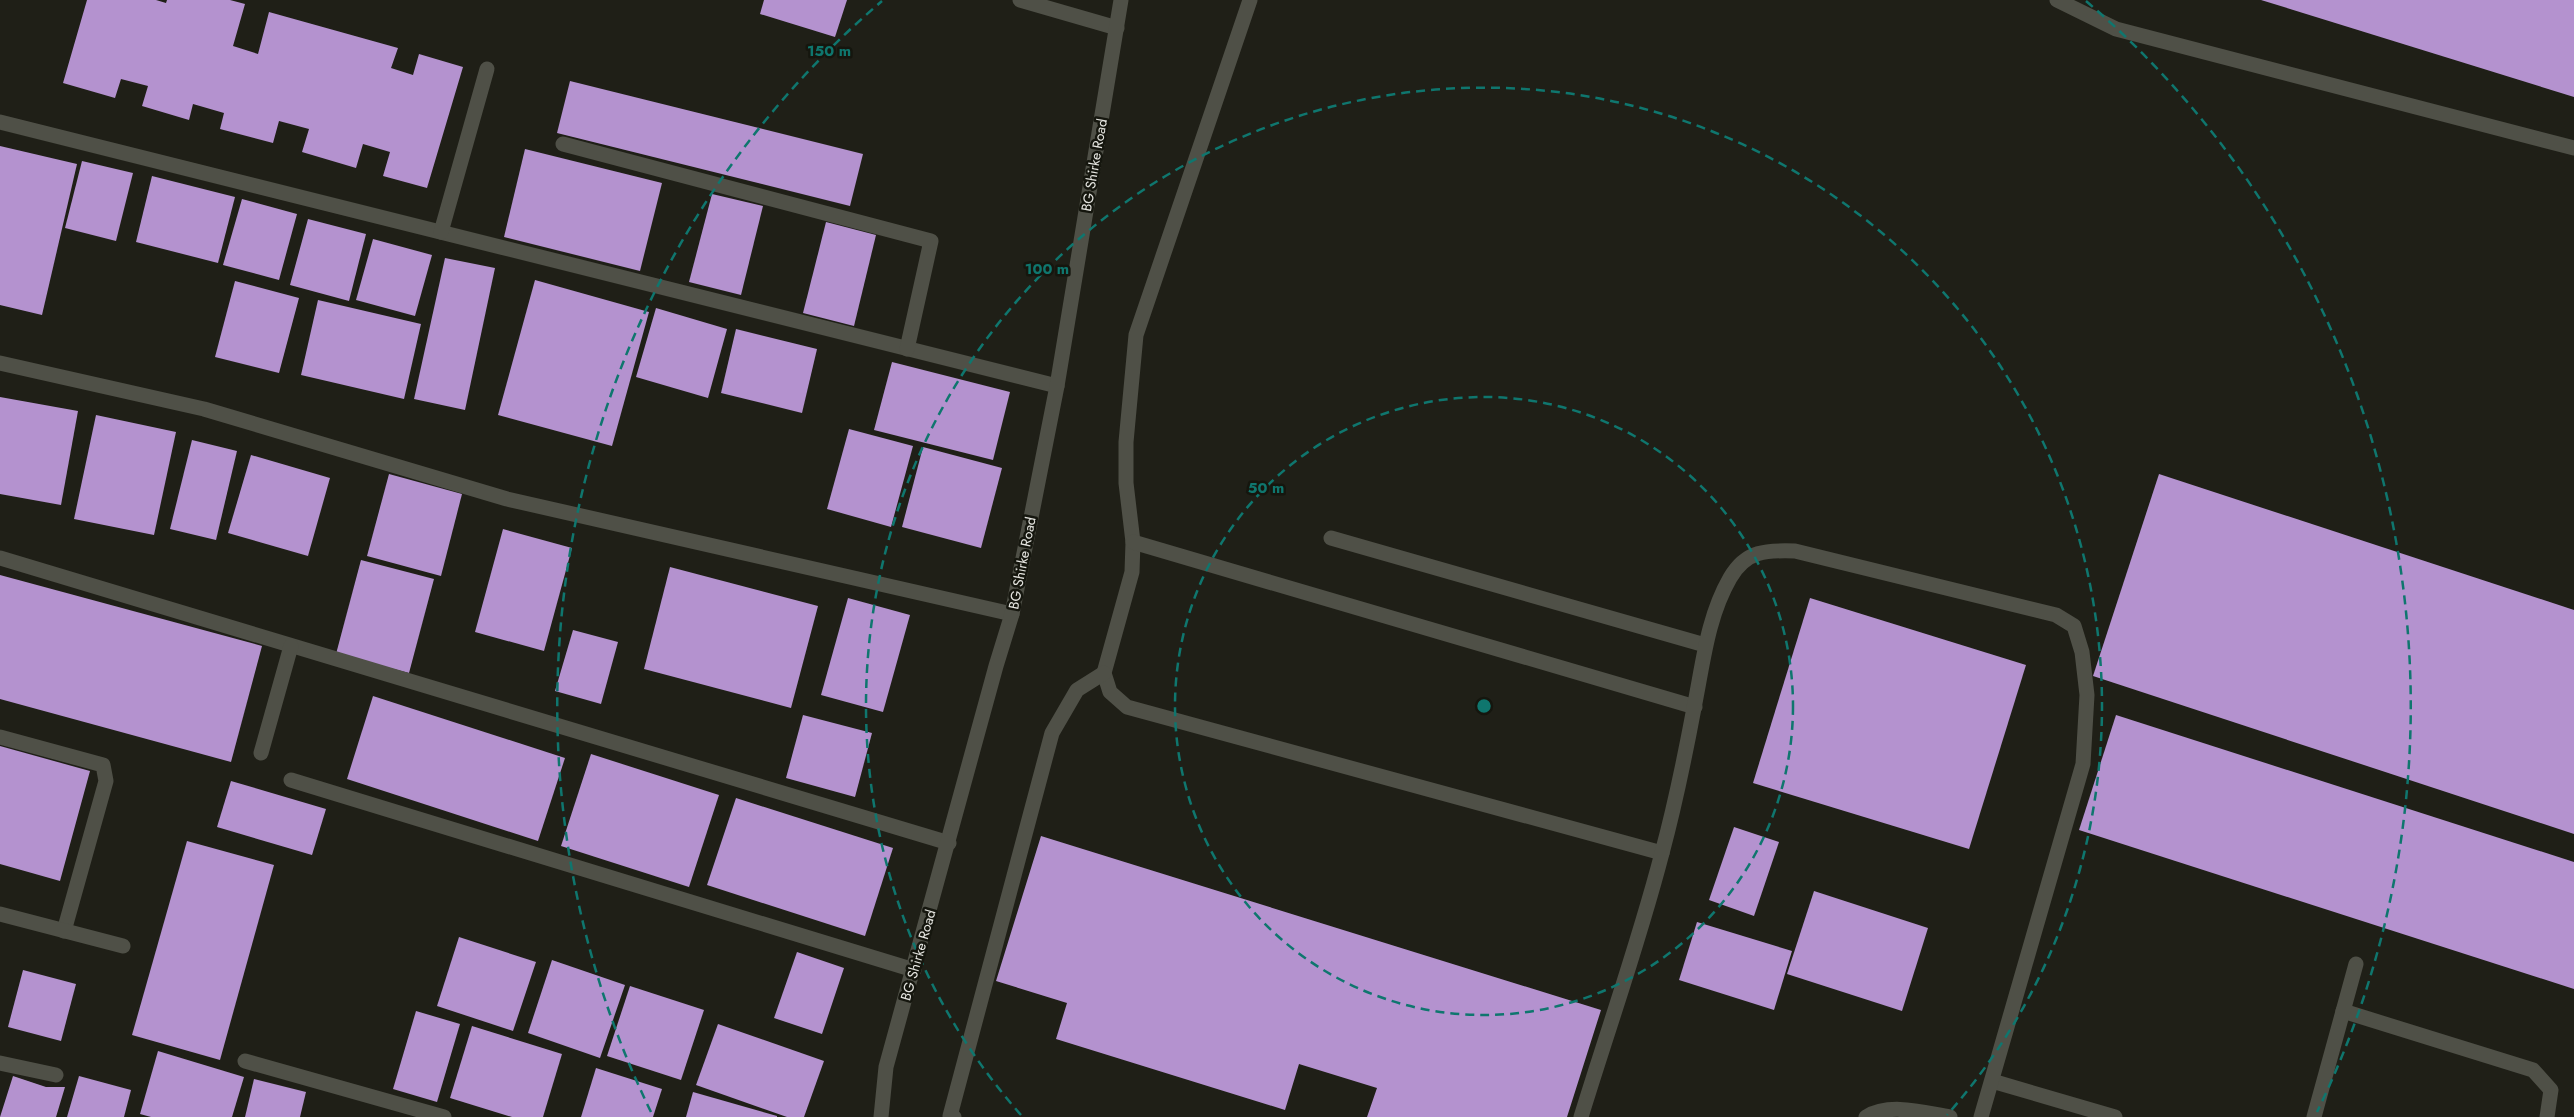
<svg xmlns="http://www.w3.org/2000/svg" width="2574" height="1117" viewBox="0 0 2574 1117" font-family="Jost,sans-serif">
	<style>
		.building { fill: #b492cf }
		.lines { fill: none; stroke-linecap: round; stroke-linejoin: round }
		.lane { stroke: #4f5047; stroke-width: 15 }
		.street { stroke: #4f5047; stroke-width: 15 }
		.secondary { stroke: #4f5047; stroke-width: 15 }
		.ring { fill: none; stroke: #0f766e; stroke-width: 2.5; stroke-dasharray: 9 6 }
		.labels { text-anchor: middle; dominant-baseline: central; stroke-width: 5; stroke-linejoin: round; paint-order: stroke }
		.street-label { font-size: 14px; fill: #e5e5e0; stroke: #15160e }
		.centre { fill: #0f766e; stroke: #15160e; stroke-width: 2.5 }
		.ring-label { font-size: 15px; text-anchor: middle; font-weight: bold; fill: #0f766e; stroke: #15160e; stroke-width: 5; stroke-linejoin: round; paint-order: stroke }
	</style>
	<rect width="100%" height="100%" fill="#1f1f17"/>
	<g class="building">
		<path d="M 87,0 L 156,0 L 166,3 L 167,0 L 230,0 L 245,4 L 233,46 L 258,54 L 269,12 L 398,48 L 391,68 L 413,75 L 419,54 L 463,67 L 427,188 L 383,176 L 390,152 L 363,144 L 356,168 L 302,152 L 309,129 L 279,121 L 273,143 L 220,129 L 224,113 L 193,104 L 189,120 L 142,106 L 148,86 L 121,79 L 115,98 L 63,83 Z"/>
		<path d="M 764,0 L 847,0 L 835,37 L 760,14 Z"/>
		<path d="M 2261,0 L 2574,0 L 2574,97 Z"/>
		<path d="M 570,81 L 863,154 L 850,206 L 557,133 Z"/>
		<path d="M 0,146 L 77,164 L 42,315 L 0,305 Z"/>
		<path d="M 525,149 L 662,183 L 640,271 L 504,237 Z"/>
		<path d="M 82,161 L 133,173 L 116,241 L 65,228 Z"/>
		<path d="M 152,176 L 235,197 L 218,263 L 136,242 Z"/>
		<path d="M 712,194 L 763,206 L 741,295 L 689,282 Z"/>
		<path d="M 242,199 L 297,214 L 279,280 L 223,265 Z"/>
		<path d="M 308,219 L 366,234 L 349,301 L 290,285 Z"/>
		<path d="M 826,222 L 876,235 L 854,326 L 803,313 Z"/>
		<path d="M 373,239 L 432,255 L 415,316 L 356,300 Z"/>
		<path d="M 445,258 L 495,268 L 465,410 L 414,399 Z"/>
		<path d="M 535,280 L 649,312 L 612,446 L 498,415 Z"/>
		<path d="M 235,281 L 299,298 L 279,373 L 215,357 Z"/>
		<path d="M 318,300 L 421,324 L 404,399 L 301,375 Z"/>
		<path d="M 656,308 L 727,329 L 708,398 L 636,377 Z"/>
		<path d="M 736,329 L 817,349 L 802,413 L 721,393 Z"/>
		<path d="M 892,362 L 1010,392 L 993,460 L 874,430 Z"/>
		<path d="M 0,397 L 78,411 L 61,505 L 0,494 Z"/>
		<path d="M 96,415 L 176,432 L 154,535 L 74,519 Z"/>
		<path d="M 849,429 L 913,446 L 891,527 L 827,509 Z"/>
		<path d="M 192,440 L 237,451 L 216,540 L 170,529 Z"/>
		<path d="M 923,447 L 1002,468 L 981,548 L 902,527 Z"/>
		<path d="M 251,455 L 330,478 L 308,556 L 228,533 Z"/>
		<path d="M 389,474 L 462,494 L 441,576 L 367,556 Z"/>
		<path d="M 2159,474 L 2574,610 L 2574,834 L 2093,676 Z"/>
		<path d="M 503,529 L 572,548 L 544,651 L 475,632 Z"/>
		<path d="M 361,560 L 434,579 L 409,673 L 336,654 Z"/>
		<path d="M 670,567 L 818,606 L 791,708 L 644,669 Z"/>
		<path d="M 0,575 L 262,646 L 231,762 L 0,699 Z"/>
		<path d="M 848,598 L 910,615 L 883,712 L 821,695 Z"/>
		<path d="M 1810,598 L 2026,665 L 1969,849 L 1753,783 Z"/>
		<path d="M 573,630 L 618,642 L 601,704 L 555,691 Z"/>
		<path d="M 373,696 L 565,758 L 538,841 L 347,779 Z"/>
		<path d="M 803,715 L 872,733 L 855,797 L 786,778 Z"/>
		<path d="M 2116,715 L 2574,862 L 2574,989 L 2079,830 Z"/>
		<path d="M 0,746 L 90,771 L 60,881 L 0,864 Z"/>
		<path d="M 591,754 L 719,795 L 689,887 L 561,846 Z"/>
		<path d="M 231,781 L 326,809 L 312,855 L 217,827 Z"/>
		<path d="M 736,798 L 893,848 L 865,936 L 707,885 Z"/>
		<path d="M 1734,827 L 1779,842 L 1754,916 L 1709,900 Z"/>
		<path d="M 1041,836 L 1601,1010 L 1567,1117 L 1367,1117 L 1377,1088 L 1299,1064 L 1285,1110 L 1056,1039 L 1067,1003 L 996,981 Z"/>
		<path d="M 187,841 L 274,865 L 220,1060 L 132,1035 Z"/>
		<path d="M 1814,891 L 1928,928 L 1902,1011 L 1787,974 Z"/>
		<path d="M 1697,922 L 1792,951 L 1774,1010 L 1679,980 Z"/>
		<path d="M 459,937 L 536,962 L 513,1031 L 437,1006 Z"/>
		<path d="M 797,952 L 844,968 L 822,1034 L 774,1018 Z"/>
		<path d="M 552,960 L 625,985 L 600,1058 L 528,1033 Z"/>
		<path d="M 23,970 L 76,984 L 61,1041 L 8,1027 Z"/>
		<path d="M 630,986 L 704,1010 L 681,1080 L 607,1056 Z"/>
		<path d="M 416,1011 L 460,1024 L 437,1102 L 393,1089 Z"/>
		<path d="M 718,1024 L 824,1061 L 804,1117 L 787,1117 L 696,1085 Z"/>
		<path d="M 472,1026 L 562,1054 L 543,1117 L 512,1117 L 450,1098 Z"/>
		<path d="M 158,1051 L 244,1077 L 232,1117 L 151,1117 L 140,1114 Z"/>
		<path d="M 596,1068 L 662,1089 L 653,1117 L 581,1117 Z"/>
		<path d="M 13,1076 L 46,1087 L 65,1087 L 56,1117 L 0,1117 Z"/>
		<path d="M 79,1076 L 131,1090 L 124,1117 L 67,1117 Z"/>
		<path d="M 254,1079 L 306,1092 L 300,1117 L 245,1117 Z"/>
		<path d="M 693,1092 L 777,1116 L 777,1117 L 686,1117 Z"/>
	</g>
	<g class="lines">
		<g class="lane">
			<path d="M 1250,0 L 1136,335 L 1126,442 L 1126,483 L 1133,542 L 1132,572 L 1104,673 L 1110,692 L 1127,707 L 1662,853"/>
			<path d="M 2057,0 L 2116,29 L 2574,148"/>
			<path d="M 1331,538 L 1705,645"/>
			<path d="M 1133,542 L 1695,707"/>
			<path d="M 0,558 L 949,843"/>
			<path d="M 0,737 L 103,765 L 106,781 L 64,931"/>
			<path d="M 261,753 L 291,646"/>
			<path d="M 291,780 L 914,970"/>
			<path d="M 0,914 L 123,946"/>
			<path d="M 2343,1011 L 2533,1070 L 2551,1090 L 2547,1117"/>
			<path d="M 1992,1081 L 2115,1117"/>
			<path d="M 954,1117 L 950,1116 L 1052,733 L 1077,690 L 1104,673"/>
			<path d="M 1581,1117 C 1608,1029 1639,942 1662,853 C 1675,805 1685,756 1694,708 C 1703,664 1707,618 1730,578 C 1746,550 1767,550 1795,551 L 2056,615 L 2074,626 L 2082,652 L 2087,695 L 2083,764 L 1981,1117"/>
			<path d="M 1866,1117 C 1890,1102 1925,1113 1950,1117"/>
			<path d="M 2314,1117 L 2356,964"/>
		</g>
		<g class="street">
			<path d="M 1020,0 L 1117,28"/>
			<path d="M 0,122 L 1057,386"/>
			<path d="M 563,144 L 931,241 L 907,349"/>
			<path d="M 441,232 L 487,69"/>
			<path d="M 0,363 L 204,409 L 507,499 L 1012,614"/>
			<path d="M 245,1061 L 444,1117"/>
			<path d="M 0,1063 L 56,1075"/>
		</g>
		<path class="secondary" d="M 881,1117 L 886,1067 L 996,666 L 1012,614 L 1057,386 L 1121,0"/>
	</g>
	<g class="ring">
		<circle cx="1484" cy="706" r="309"/>
		<path d="M1021 1115A618 618 0 1 1 1947 1115"/>
		<path d="M651 1112A927 927 0 0 1 882 1M2086 1A927 927 0 0 1 2317 1112"/>
	</g>
	<g class="labels">
		<g class="street-label">
			<text transform="translate(1094 165) rotate(-80)">BG Shirke Road</text>
			<text transform="translate(1022 563) rotate(-79)">BG Shirke Road</text>
			<text transform="translate(918 955) rotate(-74)">BG Shirke Road</text>
		</g>
	</g>
	<circle cx="1484" cy="706" r="8" class="centre"/>
	<g class="ring-label">
		<text x="829" y="56">150 m</text>
		<text x="1047" y="274">100 m</text>
		<text x="1266" y="493">50 m</text>
	</g>
</svg>
